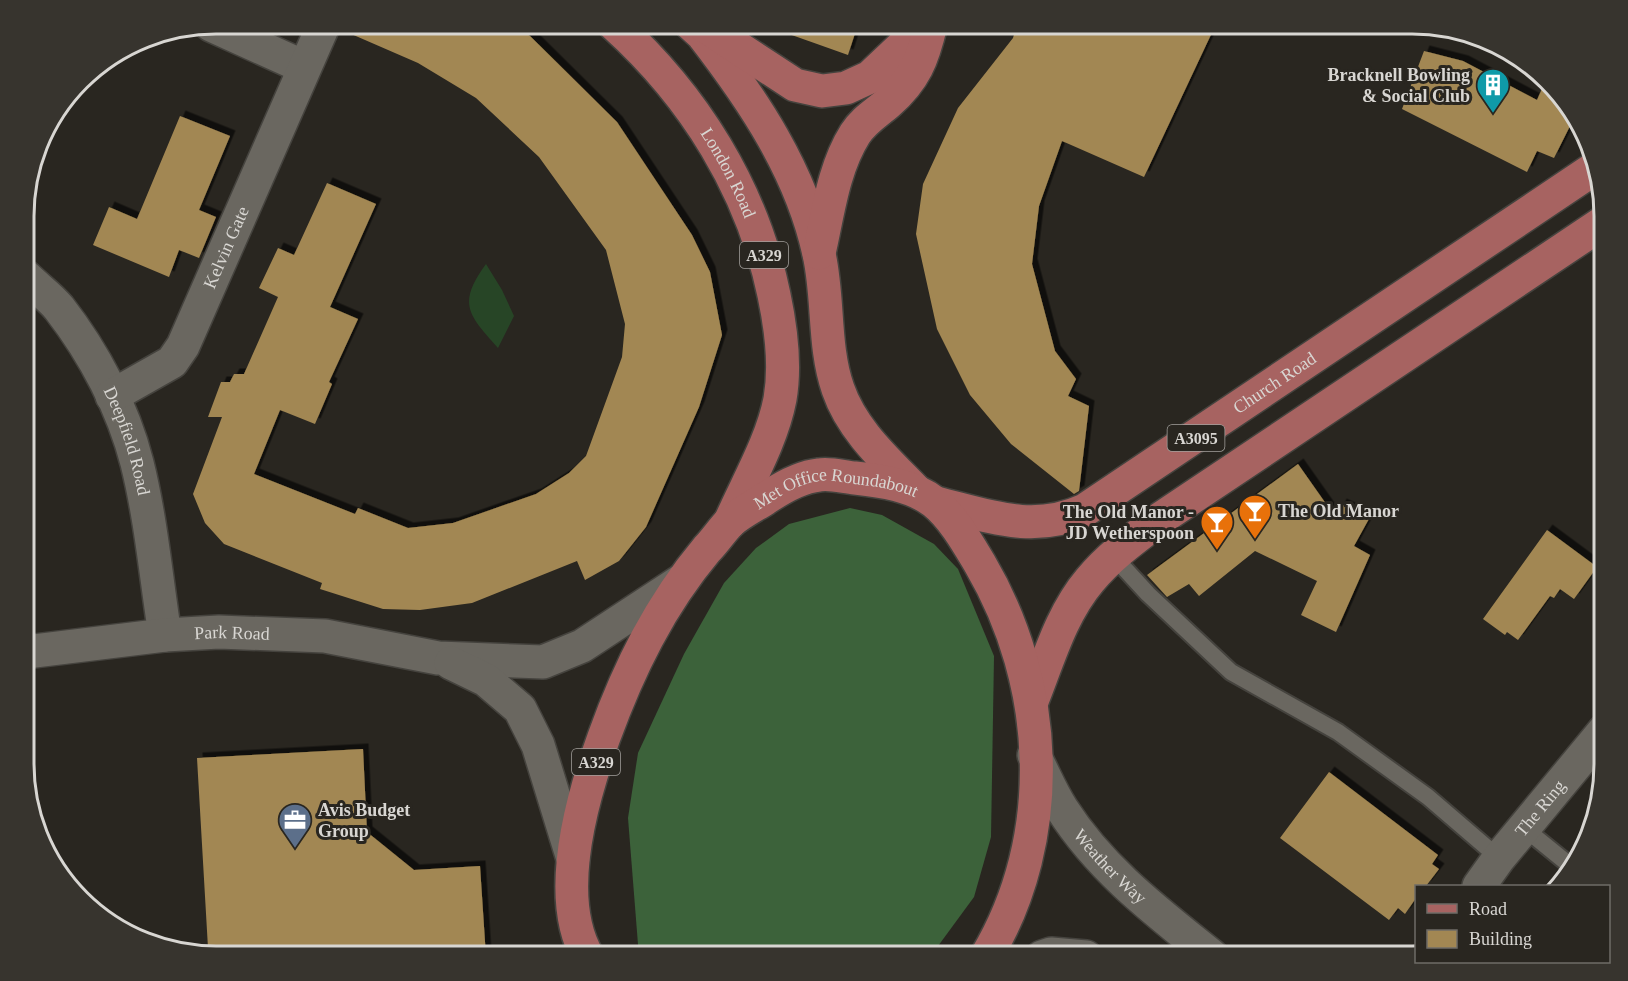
<svg xmlns="http://www.w3.org/2000/svg" width="1628" height="981" viewBox="0 0 1628 981" font-family="'Times New Roman',serif">
	<style>
		.green { fill: #274526 }
		.forest { fill: #3c623a }
		.building { fill: #a28753; filter: url(#shadow) }
		.lines { fill: none; stroke-linecap: round; stroke-linejoin: round }
		.lane-casing { stroke: #45433e; stroke-width: 20 }
		.street-casing { stroke: #45433e; stroke-width: 36 }
		.secondary-casing { stroke: #45433e; stroke-width: 36 }
		.primary-casing { stroke: #45433e; stroke-width: 36 }
		.lane { stroke: #6a6760; stroke-width: 16 }
		.street { stroke: #6a6760; stroke-width: 33 }
		.secondary { stroke: #6a6760; stroke-width: 33 }
		.primary { stroke: #a76361; stroke-width: 33 }
		.labels { text-anchor: middle; dominant-baseline: central; stroke-width: 6; stroke-linejoin: round; paint-order: stroke }
		.shield { fill: #292620; stroke: #a4a19d; stroke-width: 1.5 }
		.shield-label { font-size: 16px; font-weight: bold; fill: #d8d6d2 }
		.poi-label { font-size: 18px; font-weight: bold; fill: #d8d6d2; stroke: #292620; text-anchor: end }
		.street-label { font-size: 18px; fill: #d8d6d2; stroke: #292620 }
		.rim { fill: none; stroke: #d8d6d2; stroke-width: 3 }
	</style>
	<defs>
		<filter id="shadow"><feDropShadow dx="5.5" dy="-5.5" stdDeviation="0" flood-color="#0009"/></filter>
	</defs>
	<rect width="100%" height="100%" fill="#292620"/>
	<path class="green" d="M 486,264 L 502,290 L 514,316 L 498,348 C 468,314 457,304 486,264 Z"/>
	<path class="forest" d="M 850,508 L 882,515 L 934,544 L 958,569 L 994,656 L 991,837 L 974,897 L 930,957 L 639,957 L 628,818 L 638,753 L 684,654 L 724,583 L 756,548 L 789,524 Z"/>
	<g class="building">
		<path d="M 342,24 L 512,24 L 530,36 L 617,122 L 692,235 L 710,272 L 722,335 L 699,407 L 646,527 L 619,561 L 585,580 L 577,561 L 472,603 L 420,610 L 383,609 L 320,589 L 322,583 L 224,544 L 205,523 L 193,494 L 222,417 L 208,417 L 221,382 L 230,382 L 234,374 L 244,374 L 278,297 L 259,288 L 278,248 L 294,255 L 327,183 L 376,204 L 330,307 L 358,319 L 329,382 L 332,384 L 315,424 L 280,410 L 254,474 L 355,514 L 358,508 L 408,528 L 453,523 L 536,494 L 569,473 L 586,456 L 622,357 L 625,324 L 606,250 L 539,157 L 476,98 L 418,63 L 342,30 Z"/>
		<path d="M 772,24 L 858,24 L 848,55 L 772,28 Z"/>
		<path d="M 1017,24 L 1216,24 L 1144,177 L 1062,141 L 1039,206 L 1032,264 L 1055,351 L 1076,379 L 1068,396 L 1089,406 L 1079,491 L 1074,494 L 1011,444 L 970,395 L 937,329 L 916,234 L 923,184 L 958,108 L 1013,38 Z"/>
		<path d="M 1424,51 L 1463,61 L 1537,100 L 1544,84 L 1572,110 L 1574,118 L 1554,158 L 1537,151 L 1527,172 L 1402,109 Z"/>
		<path d="M 180,116 L 230,136 L 199,210 L 216,217 L 199,258 L 179,250 L 169,277 L 93,245 L 109,207 L 137,219 Z"/>
		<path d="M 1298,464 L 1336,518 L 1341,504 L 1370,517 L 1354,546 L 1370,555 L 1336,632 L 1301,615 L 1317,581 L 1255,551 L 1199,596 L 1189,584 L 1167,597 L 1147,575 Z"/>
		<path d="M 1547,530 L 1597,567 L 1574,599 L 1560,589 L 1554,598 L 1550,596 L 1518,640 L 1507,632 L 1505,635 L 1483,619 Z"/>
		<path d="M 363,749 L 367,832 L 414,870 L 480,866 L 486,957 L 219,957 L 208,948 L 197,758 Z"/>
		<path d="M 1329,772 L 1438,855 L 1432,864 L 1439,869 L 1426,886 L 1416,886 L 1416,898 L 1405,914 L 1398,908 L 1389,920 L 1280,838 Z"/>
	</g>
	<g class="lines">
		<g class="lane-casing">
			<g id="lane">
				<path d="M 1113,556 L 1148,594 L 1231,672 L 1338,732 L 1428,797 L 1499,858"/>
				<path d="M 1524,828 L 1572,867"/>
			</g>
		</g>
		<g class="street-casing">
			<g id="street">
				<path d="M 211,25 L 304,67"/>
				<path id="s1" d="M 26,277 C 36,287 50,297 59,308 C 94,353 123,408 137,463 C 151,519 156,577 165,635"/>
				<path id="s2" d="M 112,396 L 172,362 L 183,346 L 324,24"/>
				<path d="M 1042,957 L 1051,954 L 1086,957"/>
			</g>
		</g>
		<g class="secondary-casing">
			<g id="secondary">
				<path id="s3" d="M 26,652 L 165,635 L 219,632 L 325,636 L 438,658 L 543,662 L 582,646 L 681,581"/>
				<path d="M 451,663 L 486,680 L 520,709 L 538,745 L 573,859"/>
				<path id="s4" d="M 1034,755 C 1043,772 1051,792 1062,809 C 1101,870 1157,912 1213,957"/>
				<path id="s5" d="M 1479,886 L 1499,858 L 1604,731"/>
			</g>
		</g>
		<g class="primary-casing">
			<g id="primary">
				<path id="s6" d="M 614,24 C 694,96 752,189 774,295 C 781,328 786,365 780,399 C 772,441 747,483 730,522"/>
				<path d="M 691,24 L 702,34 C 753,100 801,171 819,254 C 829,298 823,346 838,389 C 852,430 886,460 915,490"/>
				<path d="M 705,26 L 795,85 L 822,91 L 846,88 L 870,77 L 926,24"/>
				<path d="M 819,253 C 828,214 833,169 855,134 C 864,120 875,114 888,103 C 915,79 923,59 931,24"/>
				<path id="s7" d="M 936,503 C 989,516 1033,534 1085,510 L 1592,170"/>
				<path d="M 1032,701 C 1048,661 1061,614 1090,580 C 1110,556 1135,538 1160,519 L 1604,222"/>
				<path id="s8" d="M 588,957 C 553,897 582,798 604,737 C 629,668 660,605 707,549 C 715,541 722,530 730,522 C 740,513 754,506 765,499 C 781,488 800,477 819,475 C 830,473 844,477 855,478 C 882,481 912,485 934,502 C 953,517 968,544 980,564 C 1050,683 1058,837 986,957"/>
			</g>
		</g>
		<use href="#lane" class="lane"/>
		<use href="#street" class="street"/>
		<use href="#secondary" class="secondary"/>
		<use href="#primary" class="primary"/>
	</g>
	<defs>
		<g id="building-pin" transform="scale(1.725)"><path d="M0 17L-7.5 6A9.5 9.5 0 1 1 7.5 6Z" fill="#0f9aa8" stroke="#292620"/><path d="M-4-6H4V6H1V3H-1V6H-4ZM-2.5-4.3h1.7v1.8h-1.7ZM.8-4.3h1.7v1.8H.8ZM-2.5-1h1.7V.8h-1.7ZM.8-1h1.7V.8H.8Z" fill="#fff"/></g>
		<g id="bar-pin" transform="scale(1.725)"><path d="M0 17L-7.5 6A9.5 9.5 0 1 1 7.5 6Z" fill="#e8710a" stroke="#292620"/><path d="M-6-5H6L.8 .8V4.5H3.5V6h-7V4.5H-.8V.8Z" fill="#fff"/></g>
		<g id="office-pin" transform="scale(1.725)"><path d="M0 17L-7.5 6A9.5 9.5 0 1 1 7.5 6Z" fill="#5c6f8a" stroke="#292620"/><path d="M-6-3h4V-5.5h4V-3h4V5H-6ZM-1-4.5V-3h2v-1.5ZM-6 0V1H6V0Z" fill="#fff"/></g>
	</defs>
	<g fill-rule="evenodd">
		<use href="#building-pin" x="1493" y="85"/>
		<use href="#bar-pin" x="1255" y="511"/>
		<use href="#bar-pin" x="1217" y="522"/>
		<use href="#office-pin" x="295" y="820"/>
	</g>
	<g class="labels">
		<g class="shield">
			<rect x="740" y="242" width="48" height="26" rx="4.5"/>
			<rect x="1167.5" y="425" width="57" height="26" rx="4.5"/>
			<rect x="572" y="749" width="48" height="26" rx="4.5"/>
		</g>
		<g class="shield-label">
			<text x="764" y="255">A329</text>
			<text x="1196" y="438">A3095</text>
			<text x="596" y="762">A329</text>
		</g>
		<g class="poi-label">
			<text x="1470" y="75">Bracknell Bowling<tspan x="1470" dy="21">&amp; Social Club</tspan></text>
			<text x="1278" y="511" text-anchor="start">The Old Manor</text>
			<text x="1194" y="512">The Old Manor -<tspan x="1194" dy="21">JD Wetherspoon</tspan></text>
			<text x="318" y="810" text-anchor="start">Avis Budget<tspan x="318" dy="21">Group</tspan></text>
		</g>
		<g class="street-label">
			<text stroke="none"><textPath href="#s6" startOffset="189">London Road</textPath></text>
			<text stroke="none"><textPath href="#s2" startOffset="196">Kelvin Gate</textPath></text>
			<text stroke="none"><textPath href="#s7" startOffset="381">Church Road</textPath></text>
			<text stroke="none"><textPath href="#s1" startOffset="196">Deepfield Road</textPath></text>
			<text stroke="none"><textPath href="#s8" startOffset="594">Met Office Roundabout</textPath></text>
			<text stroke="none"><textPath href="#s3" startOffset="207">Park Road</textPath></text>
			<text stroke="none"><textPath href="#s5" startOffset="99">The Ring</textPath></text>
			<text stroke="none"><textPath href="#s4" startOffset="136">Weather Way</textPath></text>
		</g>
	</g>
	<path d="M0 0H1628V981H0ZM216 34H1412A182 182 0 0 1 1594 216V764A182 182 0 0 1 1412 946H216A182 182 0 0 1 34 764V216A182 182 0 0 1 216 34Z" fill="#37342e" fill-rule="evenodd"/>
	<path class="rim" d="M216 34H1412A182 182 0 0 1 1594 216V764A182 182 0 0 1 1412 946H216A182 182 0 0 1 34 764V216A182 182 0 0 1 216 34Z"/>
	<rect x="1415" y="885" width="195" height="78" fill="#292620" stroke="#6f6c67" stroke-width="1.5"/>
	<rect x="1427" y="904" width="30" height="9" fill="#a76361" stroke="#6f6c67" stroke-width="1.5"/>
	<text x="1469" y="915" font-size="18" fill="#d8d6d2">Road</text>
	<rect x="1427" y="930" width="30" height="18" fill="#a28753" stroke="#6f6c67" stroke-width="1.5"/>
	<text x="1469" y="945" font-size="18" fill="#d8d6d2">Building</text>
</svg>
